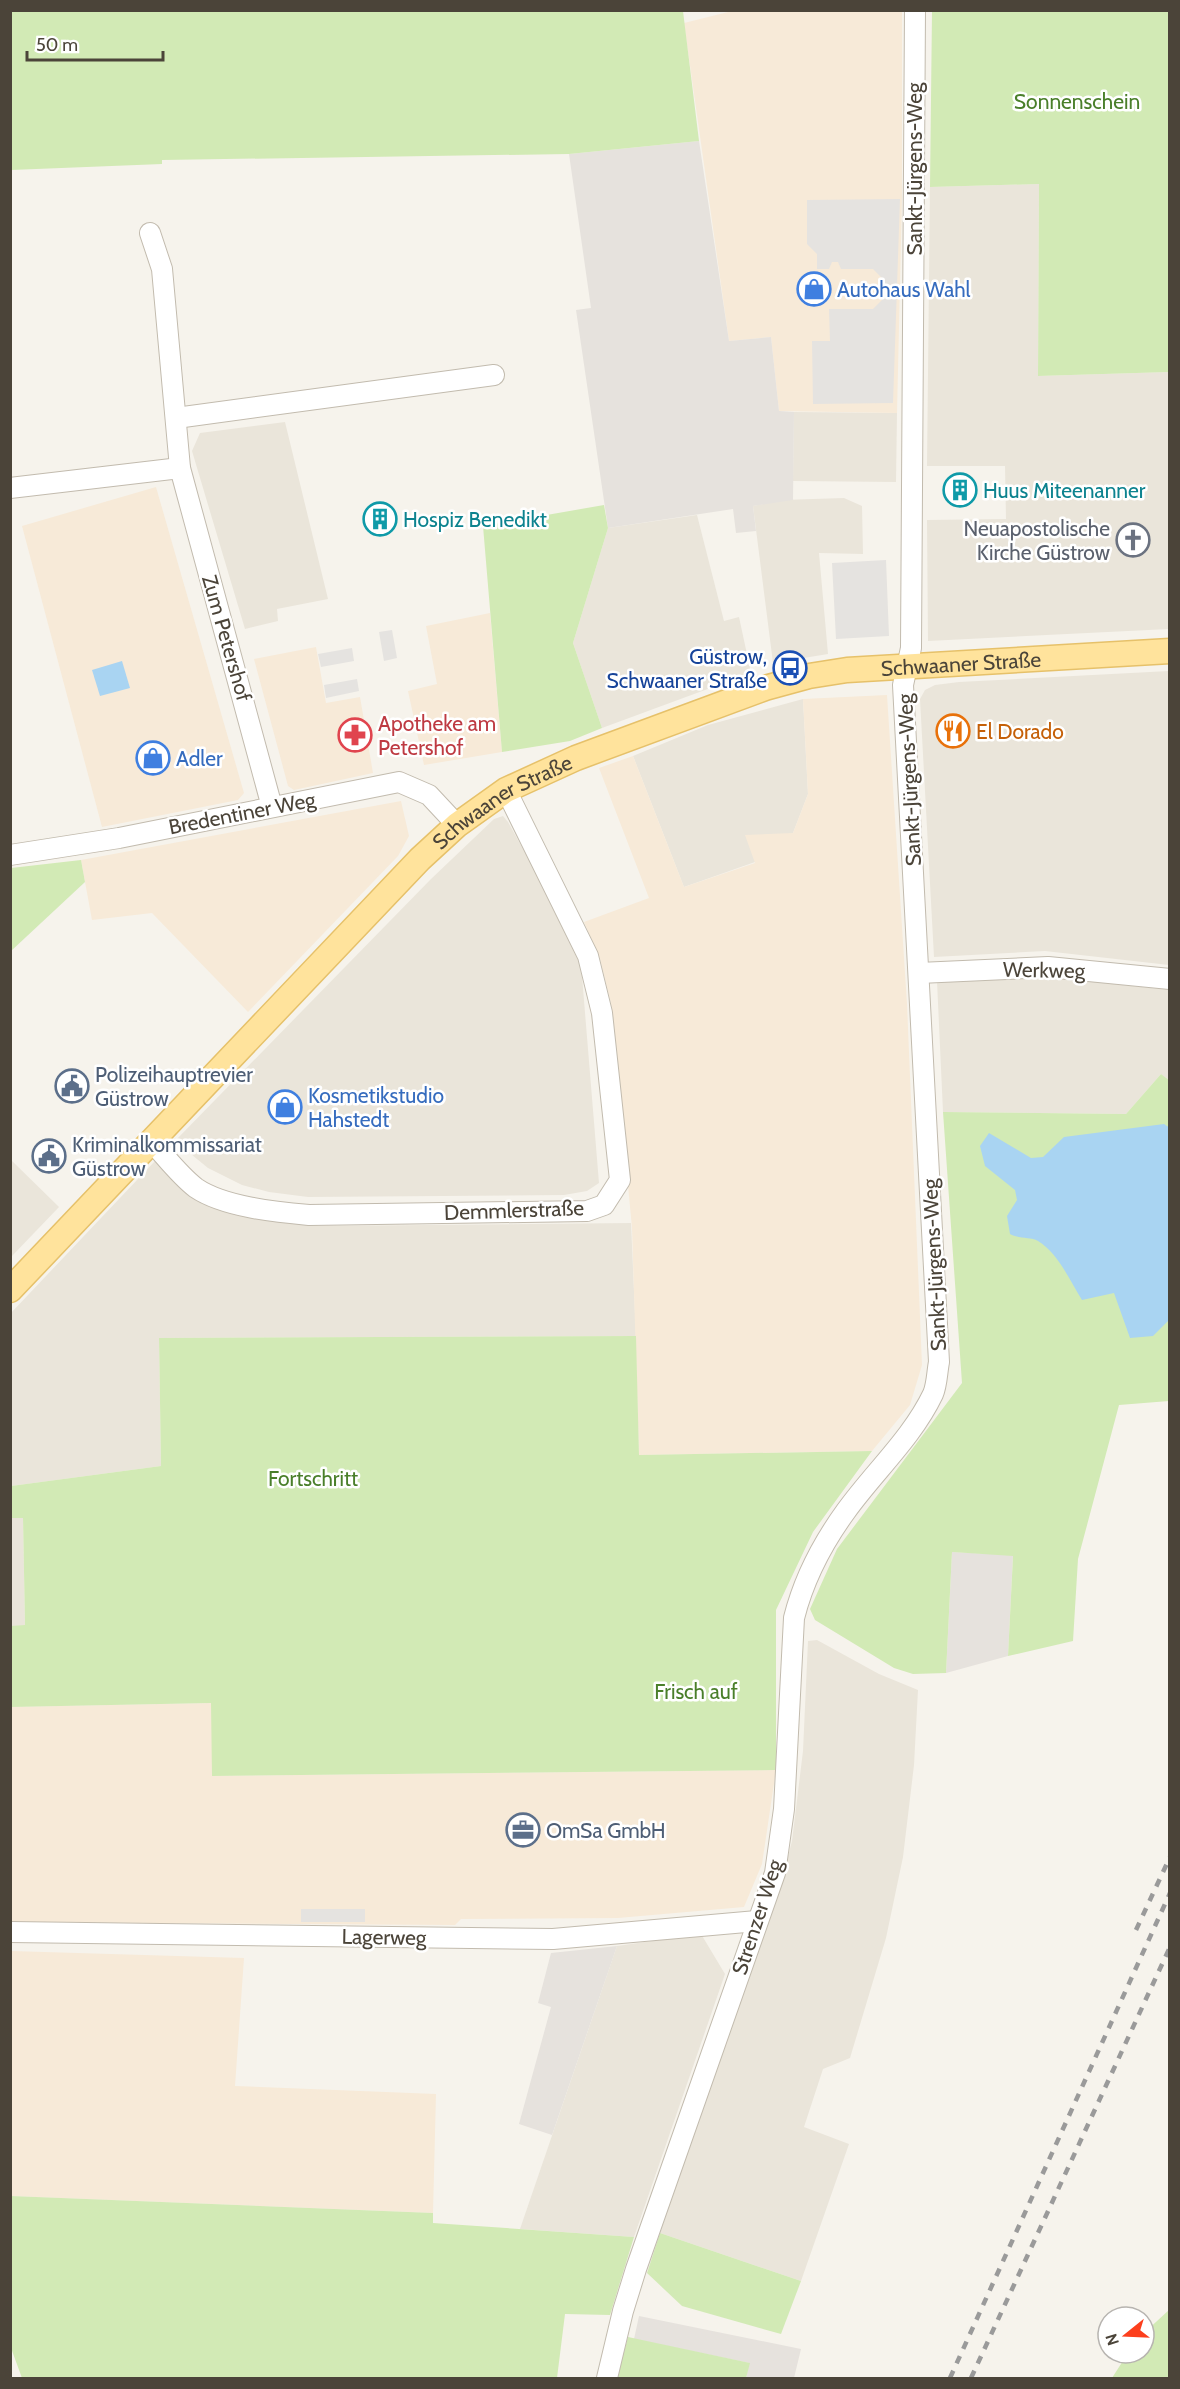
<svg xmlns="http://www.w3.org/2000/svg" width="1180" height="2389" viewBox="0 0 1180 2389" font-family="Cabin,sans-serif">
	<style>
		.residential { fill: #eae5da }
		.commercial { fill: #f7ead8 }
		.industrial { fill: #e6e2dd }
		.green { fill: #d2eab5 }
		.parking { fill: #e5e3e0 }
		.water { fill: #a9d4f2 }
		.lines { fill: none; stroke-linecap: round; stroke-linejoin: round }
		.minor-casing { stroke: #c2bbae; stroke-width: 22 }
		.major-casing { stroke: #e6c16a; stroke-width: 27 }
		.minor { stroke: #fff; stroke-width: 20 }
		.major { stroke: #ffe39c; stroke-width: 24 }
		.rail { stroke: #9a9a9a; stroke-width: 4.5; stroke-dasharray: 8 8; stroke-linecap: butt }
		.labels { text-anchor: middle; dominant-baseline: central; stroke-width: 5; stroke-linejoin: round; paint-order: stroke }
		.park-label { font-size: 21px; fill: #4a7f2a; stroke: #fff }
		.street-label { font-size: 21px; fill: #4b4439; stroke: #fff }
		.shop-label { font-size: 21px; fill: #366cbe; stroke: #fff; text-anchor: start }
		.culture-label { font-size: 21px; fill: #0d838f; stroke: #fff; text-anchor: start }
		.worship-label { font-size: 21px; fill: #5b616d; stroke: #fff; text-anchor: end }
		.transit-label { font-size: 21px; fill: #164399; stroke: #fff; text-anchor: end }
		.health-label { font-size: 21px; fill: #be3a42; stroke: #fff; text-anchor: start }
		.food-label { font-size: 21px; fill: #c56008; stroke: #fff; text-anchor: start }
		.service-label { font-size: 21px; fill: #4e5e75; stroke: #fff; text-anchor: start }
	</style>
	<rect width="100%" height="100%" fill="#f6f3ec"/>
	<g class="residential">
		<path d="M 1039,184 L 1038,376 L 1169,372 L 1169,629 L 928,641 L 927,520 L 1006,519 L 1005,466 L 927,466 L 930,187 Z"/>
		<path d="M 794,412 L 897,413 L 896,482 L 793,481 Z"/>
		<path d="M 285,422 L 328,599 L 277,609 L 278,621 L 245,629 L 192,451 L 200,433 Z"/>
		<path d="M 844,498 L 862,506 L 863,554 L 819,553 L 828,654 L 773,663 L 753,506 L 782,500 Z"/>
		<path d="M 697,515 L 724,621 L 739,617 L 751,673 L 602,728 L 573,643 L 608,528 Z"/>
		<path d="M 1169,671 L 1169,965 L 1045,951 L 934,957 L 920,699 L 925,690 L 935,685 L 959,682 Z"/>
		<path d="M 803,699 L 808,794 L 793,833 L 755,862 L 684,887 L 633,756 L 708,725 Z"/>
		<path d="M 503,816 L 508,822 L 562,919 L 581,964 L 599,1183 L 587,1191 L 564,1195 L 308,1197 L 269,1192 L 242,1185 L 208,1168 L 175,1141 L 431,879 L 494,819 Z"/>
		<path d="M 1049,977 L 1169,990 L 1169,1081 L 1161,1074 L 1126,1114 L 943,1112 L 937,981 Z"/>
		<path d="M 11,1160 L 59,1207 L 11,1257 L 10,1257 Z"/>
		<path d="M 155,1161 L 199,1198 L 279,1222 L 315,1226 L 631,1223 L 636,1336 L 159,1338 L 161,1466 L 11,1486 L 10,1314 Z"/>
		<path d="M 10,1518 L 23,1518 L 25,1626 L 11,1626 Z"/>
		<path d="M 817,1640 L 879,1674 L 918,1690 L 914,1765 L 903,1857 L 886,1938 L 850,2058 L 823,2069 L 804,2127 L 849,2144 L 801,2281 L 660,2233 L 782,1879 L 792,1841 L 803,1751 L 808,1641 Z"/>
		<path d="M 701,1934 L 725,1974 L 634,2237 L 520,2229 L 617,1946 Z"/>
	</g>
	<g class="commercial">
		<path d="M 736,10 L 902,11 L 902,198 L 897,413 L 779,411 L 771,337 L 729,341 L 684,23 Z"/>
		<path d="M 156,487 L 244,793 L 238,800 L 102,827 L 22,526 Z"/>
		<path d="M 490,613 L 502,752 L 424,765 L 408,691 L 437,684 L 426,626 Z"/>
		<path d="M 316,647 L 326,703 L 360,697 L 373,773 L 294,790 L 288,786 L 254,659 Z"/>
		<path d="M 887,695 L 907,1004 L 922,1365 L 910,1405 L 872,1451 L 639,1455 L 632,1228 L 611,1004 L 600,959 L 584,922 L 649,898 L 599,768 L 633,756 L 684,887 L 755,863 L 745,835 L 793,833 L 808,794 L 803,699 Z"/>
		<path d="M 401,801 L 409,836 L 398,856 L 248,1012 L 152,913 L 92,920 L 81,860 Z"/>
		<path d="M 212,1703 L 213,1776 L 776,1770 L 762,1864 L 744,1907 L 618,1918 L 461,1919 L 455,1925 L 11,1922 L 10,1707 Z"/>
		<path d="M 11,1951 L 244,1958 L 235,2086 L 436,2094 L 433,2213 L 11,2196 Z"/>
	</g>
	<g class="industrial">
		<path d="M 699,141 L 729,341 L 771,337 L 779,411 L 794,412 L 793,500 L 753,506 L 756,531 L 736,533 L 733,509 L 608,528 L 576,310 L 591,308 L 569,154 Z"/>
		<path d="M 952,1552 L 1013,1555 L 1008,1656 L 946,1673 Z"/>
		<path d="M 617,1946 L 552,2135 L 519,2124 L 551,2007 L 538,2003 L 551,1953 Z"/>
		<path d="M 639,2316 L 801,2349 L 794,2378 L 746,2378 L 749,2363 L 634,2339 Z"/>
	</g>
	<g class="green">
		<path d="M 10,11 L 683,11 L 699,141 L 569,154 L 162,160 L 162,164 L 11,170 Z"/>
		<path d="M 932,11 L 1169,11 L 1169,372 L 1038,376 L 1039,184 L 930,187 Z"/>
		<path d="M 604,505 L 608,528 L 573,643 L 602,728 L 570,741 L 502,752 L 483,526 Z"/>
		<path d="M 81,860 L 85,882 L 11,951 L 11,868 Z"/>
		<path d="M 1161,1074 L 1170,1081 L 1169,1401 L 1119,1405 L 1078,1559 L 1073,1641 L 1008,1656 L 1013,1556 L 952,1552 L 946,1673 L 913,1674 L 894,1668 L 815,1620 L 810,1609 L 837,1549 L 962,1383 L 943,1112 L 1126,1114 Z"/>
		<path d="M 636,1336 L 639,1455 L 872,1451 L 813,1532 L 776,1610 L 776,1770 L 212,1776 L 211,1703 L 11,1707 L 11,1626 L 25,1625 L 23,1518 L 11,1518 L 11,1486 L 161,1466 L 159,1338 Z"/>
		<path d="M 11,2196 L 433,2213 L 433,2223 L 634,2237 L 610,2315 L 565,2314 L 557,2378 L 22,2378 L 11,2348 Z"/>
		<path d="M 660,2233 L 801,2281 L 781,2334 L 682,2306 L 647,2273 Z"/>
		<path d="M 1169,2310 L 1169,2378 L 1112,2378 L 1128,2353 L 1144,2353 L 1144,2333 Z"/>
		<path d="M 628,2337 L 750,2363 L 746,2378 L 617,2378 Z"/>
	</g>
	<g class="parking">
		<path d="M 900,199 L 893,403 L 813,404 L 812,341 L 830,341 L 829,309 L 873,309 L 883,299 L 883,279 L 873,269 L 841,269 L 838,262 L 832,262 L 829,269 L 817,269 L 817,254 L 807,244 L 807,200 Z"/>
		<path d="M 886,560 L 889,636 L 836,639 L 832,563 Z"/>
		<path d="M 392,630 L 397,658 L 384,661 L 379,632 Z"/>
		<path d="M 352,648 L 354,661 L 321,667 L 318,654 Z"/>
		<path d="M 357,679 L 359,691 L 326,698 L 324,685 Z"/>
		<rect x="301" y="1909" width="64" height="13"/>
	</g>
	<g class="water">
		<path d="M 122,661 L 130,688 L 100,696 L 92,670 Z"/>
		<path d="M 1164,1124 L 1170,1128 L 1169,1320 L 1153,1336 L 1130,1338 L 1114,1293 L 1082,1300 C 1070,1281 1058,1253 1038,1241 C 1030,1237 1019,1239 1010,1234 L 1007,1216 L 1017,1200 L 1015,1190 L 985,1166 L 980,1146 L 989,1133 L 1031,1158 L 1043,1157 L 1064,1137 Z"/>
	</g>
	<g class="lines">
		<g class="minor-casing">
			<g id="minor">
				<path d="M 150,233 L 162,269 L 180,468 L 272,807"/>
				<path d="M 176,418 L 494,375"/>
				<path d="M 10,488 L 180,468"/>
				<path d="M 10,855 L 119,838 L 399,782 L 429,795 L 457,825"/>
				<path d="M 919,973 L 1048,967 L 1170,979"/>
				<path d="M 151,1141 C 165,1156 180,1176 196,1188 C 224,1207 276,1212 309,1215 L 587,1211 L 604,1205 L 620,1180 L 602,1013 L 588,956 L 506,790"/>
				<path d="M 10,1932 L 553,1939 L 757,1921"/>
				<path d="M 607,2378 L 623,2311 L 636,2269 L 775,1873 L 784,1809 L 794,1618 C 804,1578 822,1544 846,1511 C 874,1472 912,1438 933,1394 C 937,1385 937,1372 939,1362 L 903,685 L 911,648 L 915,10"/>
			</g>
		</g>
		<g class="major-casing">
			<g id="major">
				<path id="s1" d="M 10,1290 L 420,859 L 457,825 L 506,790 L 576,758 L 765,688 L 809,676 L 847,670 L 1170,651"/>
			</g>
		</g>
		<use href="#minor" class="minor"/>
		<use href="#major" class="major"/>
		<g class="rail">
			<path d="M 1136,1930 L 1170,1857"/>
			<path d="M 950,2378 L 1170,1893"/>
			<path d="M 971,2378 L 1170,1947"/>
		</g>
	</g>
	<defs>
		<g id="shop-ring" transform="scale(1.725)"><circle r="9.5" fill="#fff" stroke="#3f7fe0" stroke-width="1.5"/><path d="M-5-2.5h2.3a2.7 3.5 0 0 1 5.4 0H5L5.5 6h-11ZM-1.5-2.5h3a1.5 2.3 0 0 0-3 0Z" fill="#3f7fe0"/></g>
		<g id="building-ring" transform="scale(1.725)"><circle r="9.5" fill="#fff" stroke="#0f9aa8" stroke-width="1.5"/><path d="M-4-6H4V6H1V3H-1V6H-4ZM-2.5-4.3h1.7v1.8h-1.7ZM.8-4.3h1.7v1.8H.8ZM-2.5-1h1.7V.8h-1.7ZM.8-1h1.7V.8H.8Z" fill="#0f9aa8"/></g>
		<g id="church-ring" transform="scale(1.725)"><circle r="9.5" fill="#fff" stroke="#6b7280" stroke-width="1.5"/><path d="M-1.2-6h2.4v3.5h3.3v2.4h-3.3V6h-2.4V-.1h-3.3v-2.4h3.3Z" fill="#6b7280"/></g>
		<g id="bus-ring" transform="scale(1.725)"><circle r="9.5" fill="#fff" stroke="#1a4fb4" stroke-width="1.5"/><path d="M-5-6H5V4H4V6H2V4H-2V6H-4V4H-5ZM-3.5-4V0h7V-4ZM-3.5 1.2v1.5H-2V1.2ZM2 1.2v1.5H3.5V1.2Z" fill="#1a4fb4"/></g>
		<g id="restaurant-ring" transform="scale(1.725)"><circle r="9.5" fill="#fff" stroke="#e8710a" stroke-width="1.5"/><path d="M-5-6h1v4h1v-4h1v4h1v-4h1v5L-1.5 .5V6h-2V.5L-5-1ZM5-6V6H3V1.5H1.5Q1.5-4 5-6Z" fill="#e8710a"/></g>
		<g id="pharmacy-ring" transform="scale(1.725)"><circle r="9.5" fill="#fff" stroke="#e0444e" stroke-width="1.5"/><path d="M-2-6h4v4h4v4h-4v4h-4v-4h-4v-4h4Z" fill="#e0444e"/></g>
		<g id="civic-ring" transform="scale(1.725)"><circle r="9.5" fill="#fff" stroke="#5c6f8a" stroke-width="1.5"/><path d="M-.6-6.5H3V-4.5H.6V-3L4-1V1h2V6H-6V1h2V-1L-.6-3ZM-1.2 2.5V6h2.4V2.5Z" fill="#5c6f8a"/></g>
		<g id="office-ring" transform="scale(1.725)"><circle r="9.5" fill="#fff" stroke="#5c6f8a" stroke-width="1.5"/><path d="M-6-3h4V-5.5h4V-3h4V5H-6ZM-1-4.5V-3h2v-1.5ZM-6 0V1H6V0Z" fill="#5c6f8a"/></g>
	</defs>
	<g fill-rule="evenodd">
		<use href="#shop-ring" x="814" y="289"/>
		<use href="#building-ring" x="960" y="490"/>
		<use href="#building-ring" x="380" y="519"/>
		<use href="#church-ring" x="1133" y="540"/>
		<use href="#bus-ring" x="790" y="668"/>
		<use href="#restaurant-ring" x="953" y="731"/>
		<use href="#pharmacy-ring" x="355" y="735"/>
		<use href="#shop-ring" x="153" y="758"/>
		<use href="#civic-ring" x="72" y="1086"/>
		<use href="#shop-ring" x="285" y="1107"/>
		<use href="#civic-ring" x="49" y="1156"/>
		<use href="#office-ring" x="523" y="1830"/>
	</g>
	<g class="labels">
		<g class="park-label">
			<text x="1077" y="101">Sonnenschein</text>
			<text x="313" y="1478">Fortschritt</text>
			<text x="696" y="1691">Frisch auf</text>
		</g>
		<g class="street-label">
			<text transform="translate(914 169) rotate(-90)">Sankt-Jürgens-Weg</text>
			<text transform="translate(227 638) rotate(74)">Zum Petershof</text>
			<text stroke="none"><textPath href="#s1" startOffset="1182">Schwaaner Straße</textPath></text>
			<text transform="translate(909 780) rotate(-93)">Sankt-Jürgens-Weg</text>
			<text stroke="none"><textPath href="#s1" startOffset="696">Schwaaner Straße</textPath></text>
			<text transform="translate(242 813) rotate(-11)">Bredentiner Weg</text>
			<text transform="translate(1044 970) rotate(1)">Werkweg</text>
			<text transform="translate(514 1210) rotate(-2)">Demmlerstraße</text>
			<text transform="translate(934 1265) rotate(-93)">Sankt-Jürgens-Weg</text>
			<text transform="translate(757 1917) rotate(-72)">Strenzer Weg</text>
			<text transform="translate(384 1937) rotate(1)">Lagerweg</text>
		</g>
		<g class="shop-label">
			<text x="837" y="289">Autohaus Wahl</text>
			<text x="176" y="758">Adler</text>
			<text x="308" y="1095">Kosmetikstudio<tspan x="308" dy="24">Hahstedt</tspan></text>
		</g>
		<g class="culture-label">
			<text x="983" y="490">Huus Miteenanner</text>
			<text x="403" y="519">Hospiz Benedikt</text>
		</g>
		<g class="worship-label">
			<text x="1110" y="528">Neuapostolische<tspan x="1110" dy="24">Kirche Güstrow</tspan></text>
		</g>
		<g class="transit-label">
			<text x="767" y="656">Güstrow,<tspan x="767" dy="24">Schwaaner Straße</tspan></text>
		</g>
		<g class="health-label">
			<text x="378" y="723">Apotheke am<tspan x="378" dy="24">Petershof</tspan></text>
		</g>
		<g class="food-label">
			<text x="976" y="731">El Dorado</text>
		</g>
		<g class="service-label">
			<text x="95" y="1074">Polizeihauptrevier<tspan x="95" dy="24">Güstrow</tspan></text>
			<text x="72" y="1144">Kriminalkommissariat<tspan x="72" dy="24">Güstrow</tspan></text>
			<text x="546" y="1830">OmSa GmbH</text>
		</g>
	</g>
	<rect width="1180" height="2389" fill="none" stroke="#4b4439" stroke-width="24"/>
	<g transform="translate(1126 2335) rotate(252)"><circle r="28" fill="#ffffff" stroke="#b7b4b0" stroke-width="1.5"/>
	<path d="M0-4.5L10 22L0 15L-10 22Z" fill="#fc3f1d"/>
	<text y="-9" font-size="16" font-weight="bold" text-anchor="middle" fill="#4b4439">N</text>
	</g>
	<path d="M27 51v9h136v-9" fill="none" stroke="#4b4439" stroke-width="3"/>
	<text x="36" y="51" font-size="18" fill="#4b4439" stroke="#ffffff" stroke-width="4.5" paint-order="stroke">50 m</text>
</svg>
